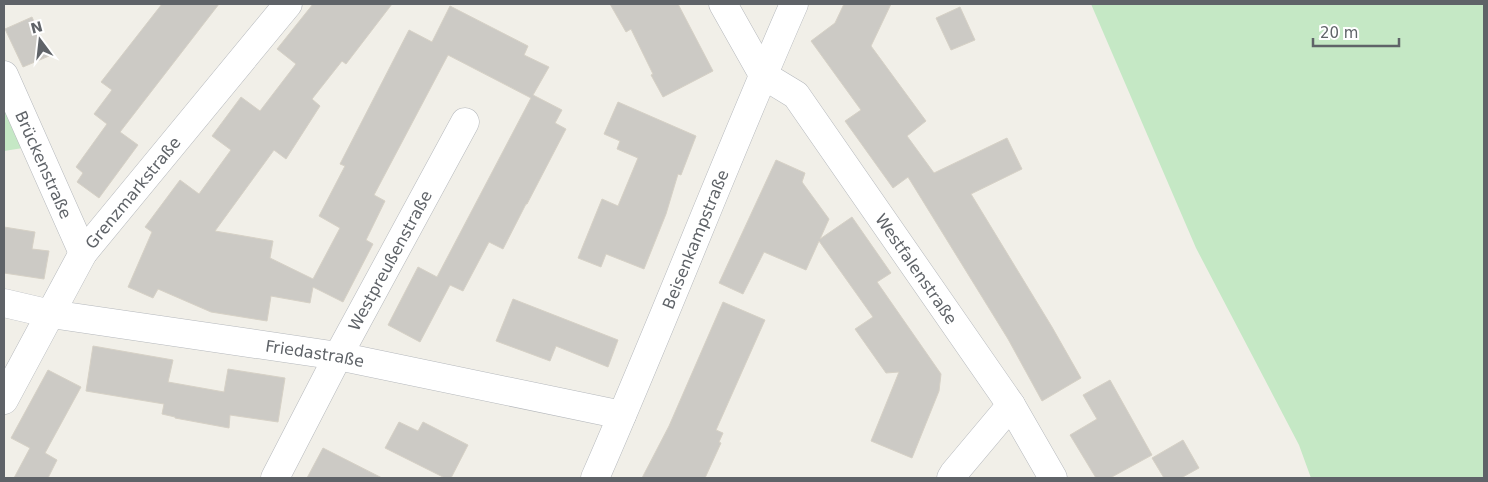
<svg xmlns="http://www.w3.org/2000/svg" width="1488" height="482" viewBox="0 0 1488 482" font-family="'DejaVu Sans',sans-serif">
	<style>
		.green { fill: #c5e8c5 }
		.building { fill: #cccac5; stroke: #d6d1c6 }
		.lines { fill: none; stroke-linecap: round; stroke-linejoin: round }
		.minor-casing { stroke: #b5b8bc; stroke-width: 29 }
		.minor { stroke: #fff; stroke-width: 28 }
		.labels { text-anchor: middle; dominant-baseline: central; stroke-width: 4; stroke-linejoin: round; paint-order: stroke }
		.street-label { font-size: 16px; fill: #5f6368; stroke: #fff }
	</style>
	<rect width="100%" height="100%" fill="#f1efe8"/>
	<g class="green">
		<path d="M 1091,4 L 1484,4 L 1484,478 L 1311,478 L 1299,445 L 1196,248 Z"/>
		<path d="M 4,109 L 23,148 L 4,151 Z"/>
	</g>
	<g class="building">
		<path d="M 162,4 L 219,4 L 120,132 L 138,145 L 99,198 L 77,182 L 83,173 L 76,167 L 107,124 L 94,114 L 112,90 L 101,82 Z"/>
		<path d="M 313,4 L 392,4 L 346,64 L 342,61 L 312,99 L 320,106 L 286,159 L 274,150 L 215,231 L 273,241 L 270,258 L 313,279 L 340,228 L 319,216 L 345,166 L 340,164 L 409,30 L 432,42 L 450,6 L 528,46 L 524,55 L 549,67 L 533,95 L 562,110 L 555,123 L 566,129 L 527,204 L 526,204 L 503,249 L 489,242 L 463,291 L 450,285 L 420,342 L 388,325 L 418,267 L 437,277 L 531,98 L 448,55 L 374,195 L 385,201 L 366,240 L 373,244 L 343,302 L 313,287 L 310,303 L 271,296 L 267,321 L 211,312 L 158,289 L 153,298 L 128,287 L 152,232 L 145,227 L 180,180 L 199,194 L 231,150 L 212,136 L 241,97 L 260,111 L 296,64 L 277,49 Z"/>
		<path d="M 610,4 L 678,4 L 713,71 L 663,97 L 651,75 L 653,74 L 631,29 L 626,32 Z"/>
		<path d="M 844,4 L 891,4 L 871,46 L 926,121 L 907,136 L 934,173 L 1007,138 L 1022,169 L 971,194 L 1052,327 L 1081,378 L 1042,401 L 1008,339 L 908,177 L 893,188 L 845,121 L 861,110 L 811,41 L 835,23 Z"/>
		<path d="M 960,7 L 975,40 L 951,50 L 936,18 Z"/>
		<path d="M 32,17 L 49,56 L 23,67 L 5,29 Z"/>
		<path d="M 618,102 L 696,136 L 681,175 L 678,174 L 666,214 L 644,269 L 606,254 L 601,267 L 578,258 L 602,199 L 618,206 L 638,158 L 617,149 L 620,141 L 604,134 Z"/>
		<path d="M 776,160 L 805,173 L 802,182 L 829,219 L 820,239 L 852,217 L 891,273 L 877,282 L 941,374 L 939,391 L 912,458 L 871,441 L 899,372 L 886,373 L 855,329 L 873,317 L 819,241 L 806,270 L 764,252 L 743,294 L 719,283 Z"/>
		<path d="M 4,227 L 35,232 L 32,249 L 49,251 L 44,279 L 4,273 Z"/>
		<path d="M 513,299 L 618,340 L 608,367 L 556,346 L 550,361 L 496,341 Z"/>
		<path d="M 723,302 L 765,320 L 716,430 L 723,433 L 719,442 L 721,443 L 705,478 L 642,478 L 669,426 Z"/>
		<path d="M 93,346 L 173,360 L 168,382 L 224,392 L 228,369 L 285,378 L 278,422 L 230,415 L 229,428 L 175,418 L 175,417 L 162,414 L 164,404 L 86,391 Z"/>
		<path d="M 48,370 L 81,387 L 45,453 L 57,460 L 48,478 L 14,478 L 30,448 L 11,438 Z"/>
		<path d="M 1110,380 L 1152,455 L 1110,478 L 1096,478 L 1070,435 L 1097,419 L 1083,395 Z"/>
		<path d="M 399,422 L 418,431 L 423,422 L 468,445 L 451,478 L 445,478 L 385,448 Z"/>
		<path d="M 1183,440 L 1199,468 L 1181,478 L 1164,478 L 1152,458 Z"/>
		<path d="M 323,448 L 382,478 L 307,478 Z"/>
	</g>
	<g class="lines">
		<g class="minor-casing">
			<g id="minor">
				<path d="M 723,4 L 763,75"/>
				<path id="s1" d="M 4,75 L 83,253"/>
				<path id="s2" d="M 763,75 L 796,95 L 1011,405 L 1053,478"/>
				<path id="s3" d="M 4,303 L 51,314 L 338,356 L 622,415"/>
				<path id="s4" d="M 4,400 L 83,253 L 288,4"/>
				<path id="s5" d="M 275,478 L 338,356 L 465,122"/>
				<path id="s6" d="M 595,478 C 664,321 725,161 794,4"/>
				<path d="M 951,478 L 954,473 L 1011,405"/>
			</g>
		</g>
		<use href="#minor" class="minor"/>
	</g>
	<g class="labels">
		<g class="street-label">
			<text stroke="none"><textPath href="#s1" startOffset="98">Brückenstraße</textPath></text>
			<text stroke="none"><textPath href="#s4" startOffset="245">Grenzmarkstraße</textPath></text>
			<text stroke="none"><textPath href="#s6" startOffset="259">Beisenkampstraße</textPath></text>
			<text stroke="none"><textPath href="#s5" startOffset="246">Westpreußenstraße</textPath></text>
			<text stroke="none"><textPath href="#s2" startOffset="250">Westfalenstraße</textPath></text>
			<text stroke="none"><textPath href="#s3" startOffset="315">Friedastraße</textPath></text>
		</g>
	</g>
	<rect width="1488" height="482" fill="none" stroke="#5f6368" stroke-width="10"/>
	<g transform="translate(40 40) rotate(345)" stroke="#ffffff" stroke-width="4" paint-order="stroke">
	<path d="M0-4L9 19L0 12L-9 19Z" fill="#5f6368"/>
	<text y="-8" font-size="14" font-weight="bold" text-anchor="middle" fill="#5f6368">N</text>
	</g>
	<path d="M1313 38v8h86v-8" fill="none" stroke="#5f6368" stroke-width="2.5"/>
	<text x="1320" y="38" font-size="15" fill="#5f6368" stroke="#ffffff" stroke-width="4" paint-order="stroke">20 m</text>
</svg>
